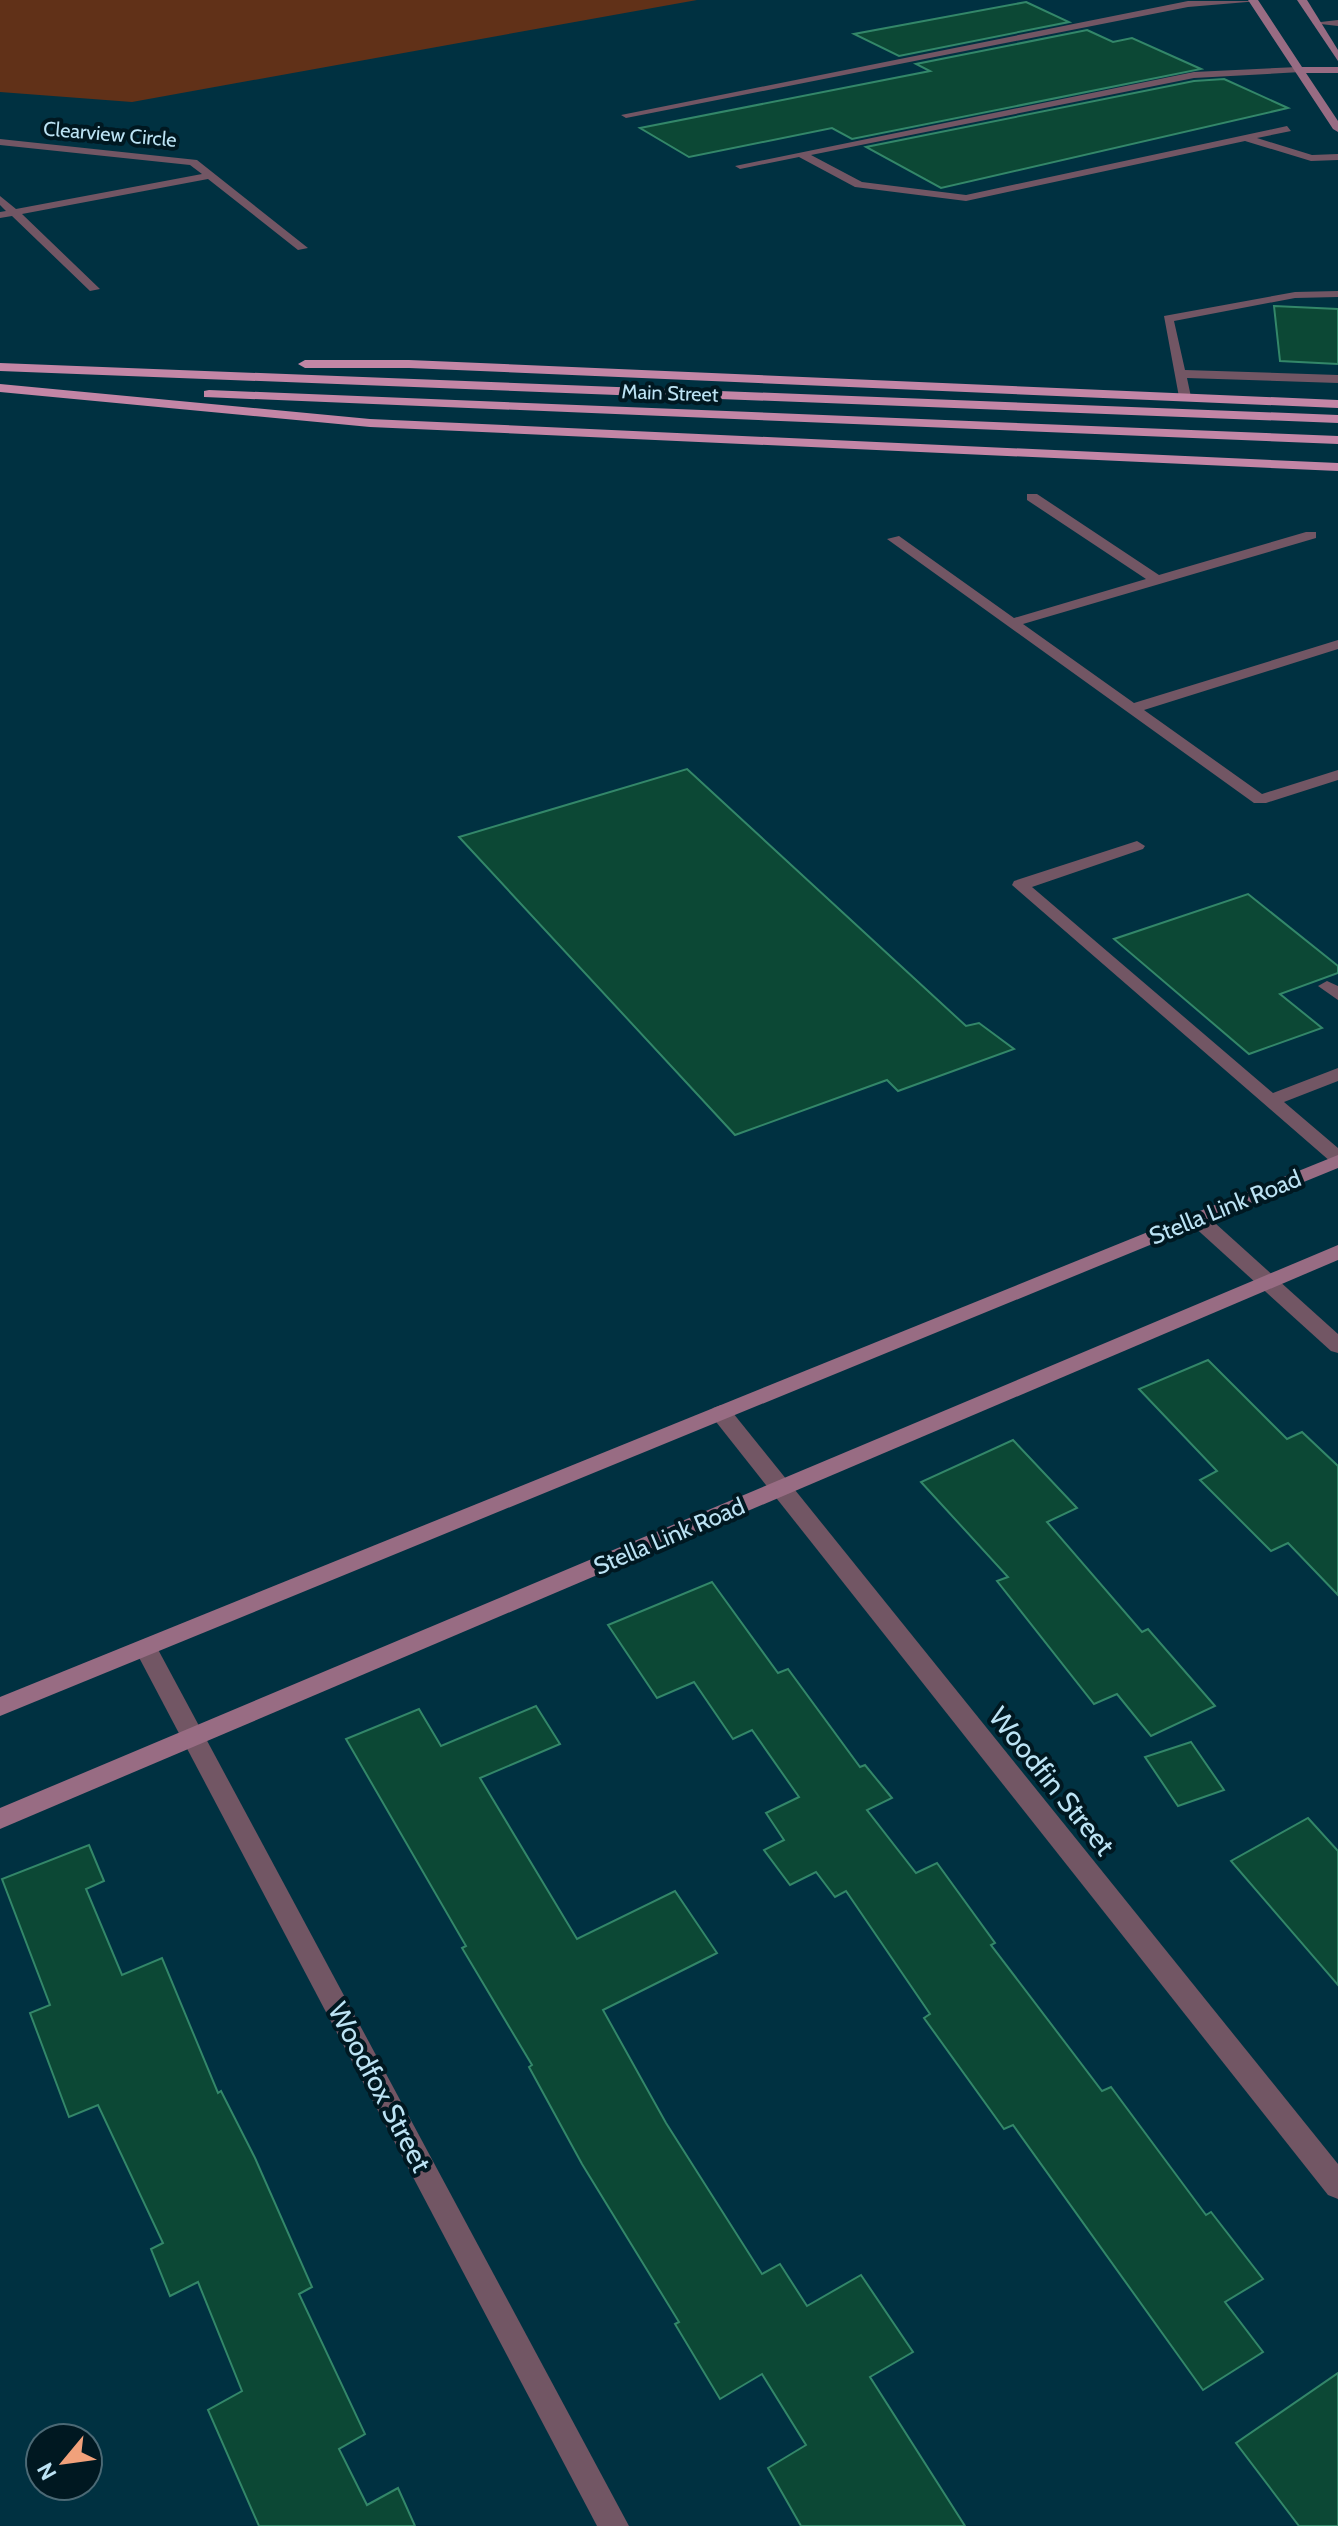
<svg xmlns="http://www.w3.org/2000/svg" width="1338" height="2526" viewBox="0 0 1338 2526" font-family="Cabin,sans-serif">
	<style>
		.green { fill: #613118 }
		.building { fill: #0c4835; stroke: #338769; stroke-width: 2 }
		.lines { fill: none; stroke-linecap: round; stroke-linejoin: round }
		.service { fill: #725664; fill-rule: evenodd }
		.minor { fill: #725664; fill-rule: evenodd }
		.secondary { fill: #986c83; fill-rule: evenodd }
		.trunk { fill: #c386a6; fill-rule: evenodd }
		.labels { text-anchor: middle; dominant-baseline: central; stroke-width: 8; stroke-linejoin: round; paint-order: stroke }
		.far-street-label { font-size: 20px; fill: #bce3f4; stroke: #001821 }
		.street-label { font-size: 24px; fill: #bce3f4; stroke: #001821 }
		.near-street-label { font-size: 28px; fill: #bce3f4; stroke: #001821 }
	</style>
	<rect width="100%" height="100%" fill="#003141"/>
	<path class="green" d="M 0,0 L 697,0 L 132,102 L 0,92 Z"/>
	<g class="building">
		<path d="M 1026,2 L 1069,22 L 899,56 L 854,34 Z"/>
		<path d="M 1087,30 L 1113,42 L 1132,38 L 1201,69 L 852,139 L 832,128 L 689,157 L 640,128 L 930,71 L 916,64 Z"/>
		<path d="M 1224,79 L 1288,108 L 941,188 L 866,147 L 1194,81 Z"/>
		<path d="M 1274,306 L 1338,309 L 1338,364 L 1280,361 Z"/>
		<path d="M 687,769 L 966,1026 L 979,1023 L 1014,1049 L 898,1091 L 887,1080 L 735,1135 L 459,837 Z"/>
		<path d="M 1248,894 L 1338,966 L 1338,973 L 1280,994 L 1322,1028 L 1249,1054 L 1114,939 Z"/>
		<path d="M 1208,1360 L 1287,1439 L 1302,1432 L 1338,1466 L 1338,1595 L 1288,1543 L 1271,1551 L 1200,1480 L 1217,1471 L 1139,1389 Z"/>
		<path d="M 1013,1440 L 1077,1508 L 1047,1522 L 1142,1632 L 1148,1629 L 1215,1706 L 1151,1736 L 1117,1694 L 1094,1704 L 997,1581 L 1008,1577 L 921,1482 Z"/>
		<path d="M 712,1582 L 778,1673 L 788,1669 L 860,1767 L 865,1765 L 892,1798 L 867,1810 L 916,1873 L 937,1863 L 995,1943 L 991,1945 L 1102,2091 L 1111,2087 L 1206,2215 L 1211,2212 L 1263,2279 L 1225,2302 L 1263,2352 L 1203,2390 L 1013,2125 L 1004,2129 L 924,2018 L 930,2014 L 846,1891 L 835,1897 L 816,1872 L 790,1885 L 764,1850 L 784,1840 L 766,1813 L 799,1797 L 752,1730 L 733,1739 L 694,1682 L 657,1698 L 608,1625 Z"/>
		<path d="M 536,1706 L 560,1744 L 480,1778 L 577,1939 L 675,1891 L 717,1953 L 603,2010 L 666,2123 L 762,2274 L 780,2264 L 807,2306 L 861,2275 L 913,2352 L 870,2377 L 965,2526 L 801,2526 L 768,2468 L 806,2445 L 762,2374 L 720,2399 L 675,2324 L 679,2322 L 582,2164 L 529,2067 L 532,2065 L 462,1948 L 466,1946 L 346,1739 L 419,1709 L 441,1746 Z"/>
		<path d="M 1191,1742 L 1224,1790 L 1178,1806 L 1145,1757 Z"/>
		<path d="M 1308,1818 L 1338,1851 L 1338,1985 L 1231,1861 Z"/>
		<path d="M 89,1845 L 104,1881 L 86,1889 L 122,1975 L 162,1958 L 218,2093 L 221,2091 L 255,2158 L 312,2287 L 299,2294 L 365,2434 L 339,2449 L 367,2505 L 398,2488 L 415,2526 L 259,2526 L 208,2410 L 242,2391 L 198,2282 L 170,2296 L 151,2249 L 163,2243 L 98,2105 L 69,2117 L 30,2013 L 50,2005 L 2,1879 Z"/>
		<path d="M 1338,2373 L 1338,2526 L 1299,2526 L 1236,2443 Z"/>
	</g>
	<g class="lines">
		<g class="service">
			<path d="M 1188,1 L 1259,1 L 1188,7 L 626,118 L 621,115 Z"/>
			<path d="M 1338,20 L 1338,26 L 1312,23 Z"/>
			<path d="M 1298,67 L 1301,72 L 1194,78 L 811,155 L 862,182 L 966,195 L 1287,126 L 1291,131 L 1257,138 L 1312,155 L 1338,154 L 1338,160 L 1311,161 L 1245,141 L 966,201 L 855,187 L 799,157 L 740,169 L 735,166 L 1194,72 Z"/>
			<path d="M 1338,291 L 1338,297 L 1295,298 L 1174,321 L 1185,370 L 1338,375 L 1338,383 L 1187,378 L 1191,397 L 1185,401 L 1179,397 L 1164,316 L 1295,292 Z"/>
			<path d="M 1137,841 L 1145,846 L 1143,849 L 1032,887 L 1273,1093 L 1338,1068 L 1338,1081 L 1284,1102 L 1338,1148 L 1338,1164 L 1331,1162 L 1012,885 L 1014,881 Z"/>
			<path d="M 1327,981 L 1338,986 L 1338,1000 L 1318,986 Z"/>
		</g>
		<g class="minor">
			<path d="M 0,139 L 197,160 L 308,248 L 298,250 L 208,179 L 22,214 L 100,289 L 90,291 L 12,216 L 0,218 L 0,212 L 6,211 L 0,205 L 0,196 L 16,209 L 202,174 L 190,165 L 0,145 Z"/>
			<path d="M 1027,494 L 1037,494 L 1159,575 L 1306,532 L 1316,532 L 1316,538 L 1023,624 L 1134,703 L 1338,640 L 1338,649 L 1144,710 L 1262,794 L 1338,770 L 1338,780 L 1266,803 L 1254,803 L 887,539 L 899,536 L 1014,618 L 1146,579 L 1027,500 Z"/>
			<path d="M 1198,1213 L 1205,1214 L 1338,1334 L 1338,1353 L 1331,1351 L 1191,1224 L 1188,1219 Z"/>
			<path d="M 721,1405 L 729,1408 L 1338,2164 L 1338,2199 L 1328,2195 L 713,1418 L 710,1413 L 713,1408 Z"/>
			<path d="M 146,1639 L 154,1642 L 629,2526 L 597,2526 L 134,1648 L 138,1642 Z"/>
		</g>
		<g class="secondary">
			<path d="M 1248,0 L 1258,0 L 1302,67 L 1338,67 L 1338,73 L 1306,73 L 1338,121 L 1338,132 L 1333,129 Z"/>
			<path d="M 1297,0 L 1307,0 L 1338,50 L 1338,61 Z"/>
			<path d="M 1338,1155 L 1338,1168 L 0,1716 L 0,1697 Z"/>
			<path d="M 1338,1245 L 1338,1260 L 0,1829 L 0,1808 Z"/>
		</g>
		<g class="trunk">
			<path d="M 409,360 L 1338,400 L 1338,408 L 409,368 L 305,368 L 298,364 L 305,360 Z"/>
			<path d="M 0,363 L 1338,415 L 1338,423 L 0,371 Z"/>
			<path d="M 0,384 L 370,419 L 1338,463 L 1338,471 L 370,427 L 0,392 Z"/>
			<path d="M 209,390 L 1338,436 L 1338,444 L 204,397 L 204,391 Z"/>
		</g>
	</g>
	<g class="labels">
		<g class="far-street-label">
			<text transform="translate(110 134) rotate(5)">Clearview Circle</text>
			<text transform="translate(670 393) rotate(2)">Main Street</text>
		</g>
		<g class="street-label">
			<text transform="translate(1225 1207) rotate(-22)">Stella Link Road</text>
			<text transform="translate(669 1536) rotate(-23)">Stella Link Road</text>
		</g>
		<g class="near-street-label">
			<text transform="translate(1052 1781) rotate(51)">Woodfin Street</text>
			<text transform="translate(380 2087) rotate(62)">Woodfox Street</text>
		</g>
	</g>
	<g transform="translate(64 2462) rotate(241)"><circle r="38" fill="#001821" stroke="#4b6975" stroke-width="2"/>
	<path d="M0-6L14 30L0 20L-14 30Z" fill="#f1a17b"/>
	<text y="-12" font-size="22" font-weight="bold" text-anchor="middle" fill="#bce3f4">N</text>
	</g>
</svg>
